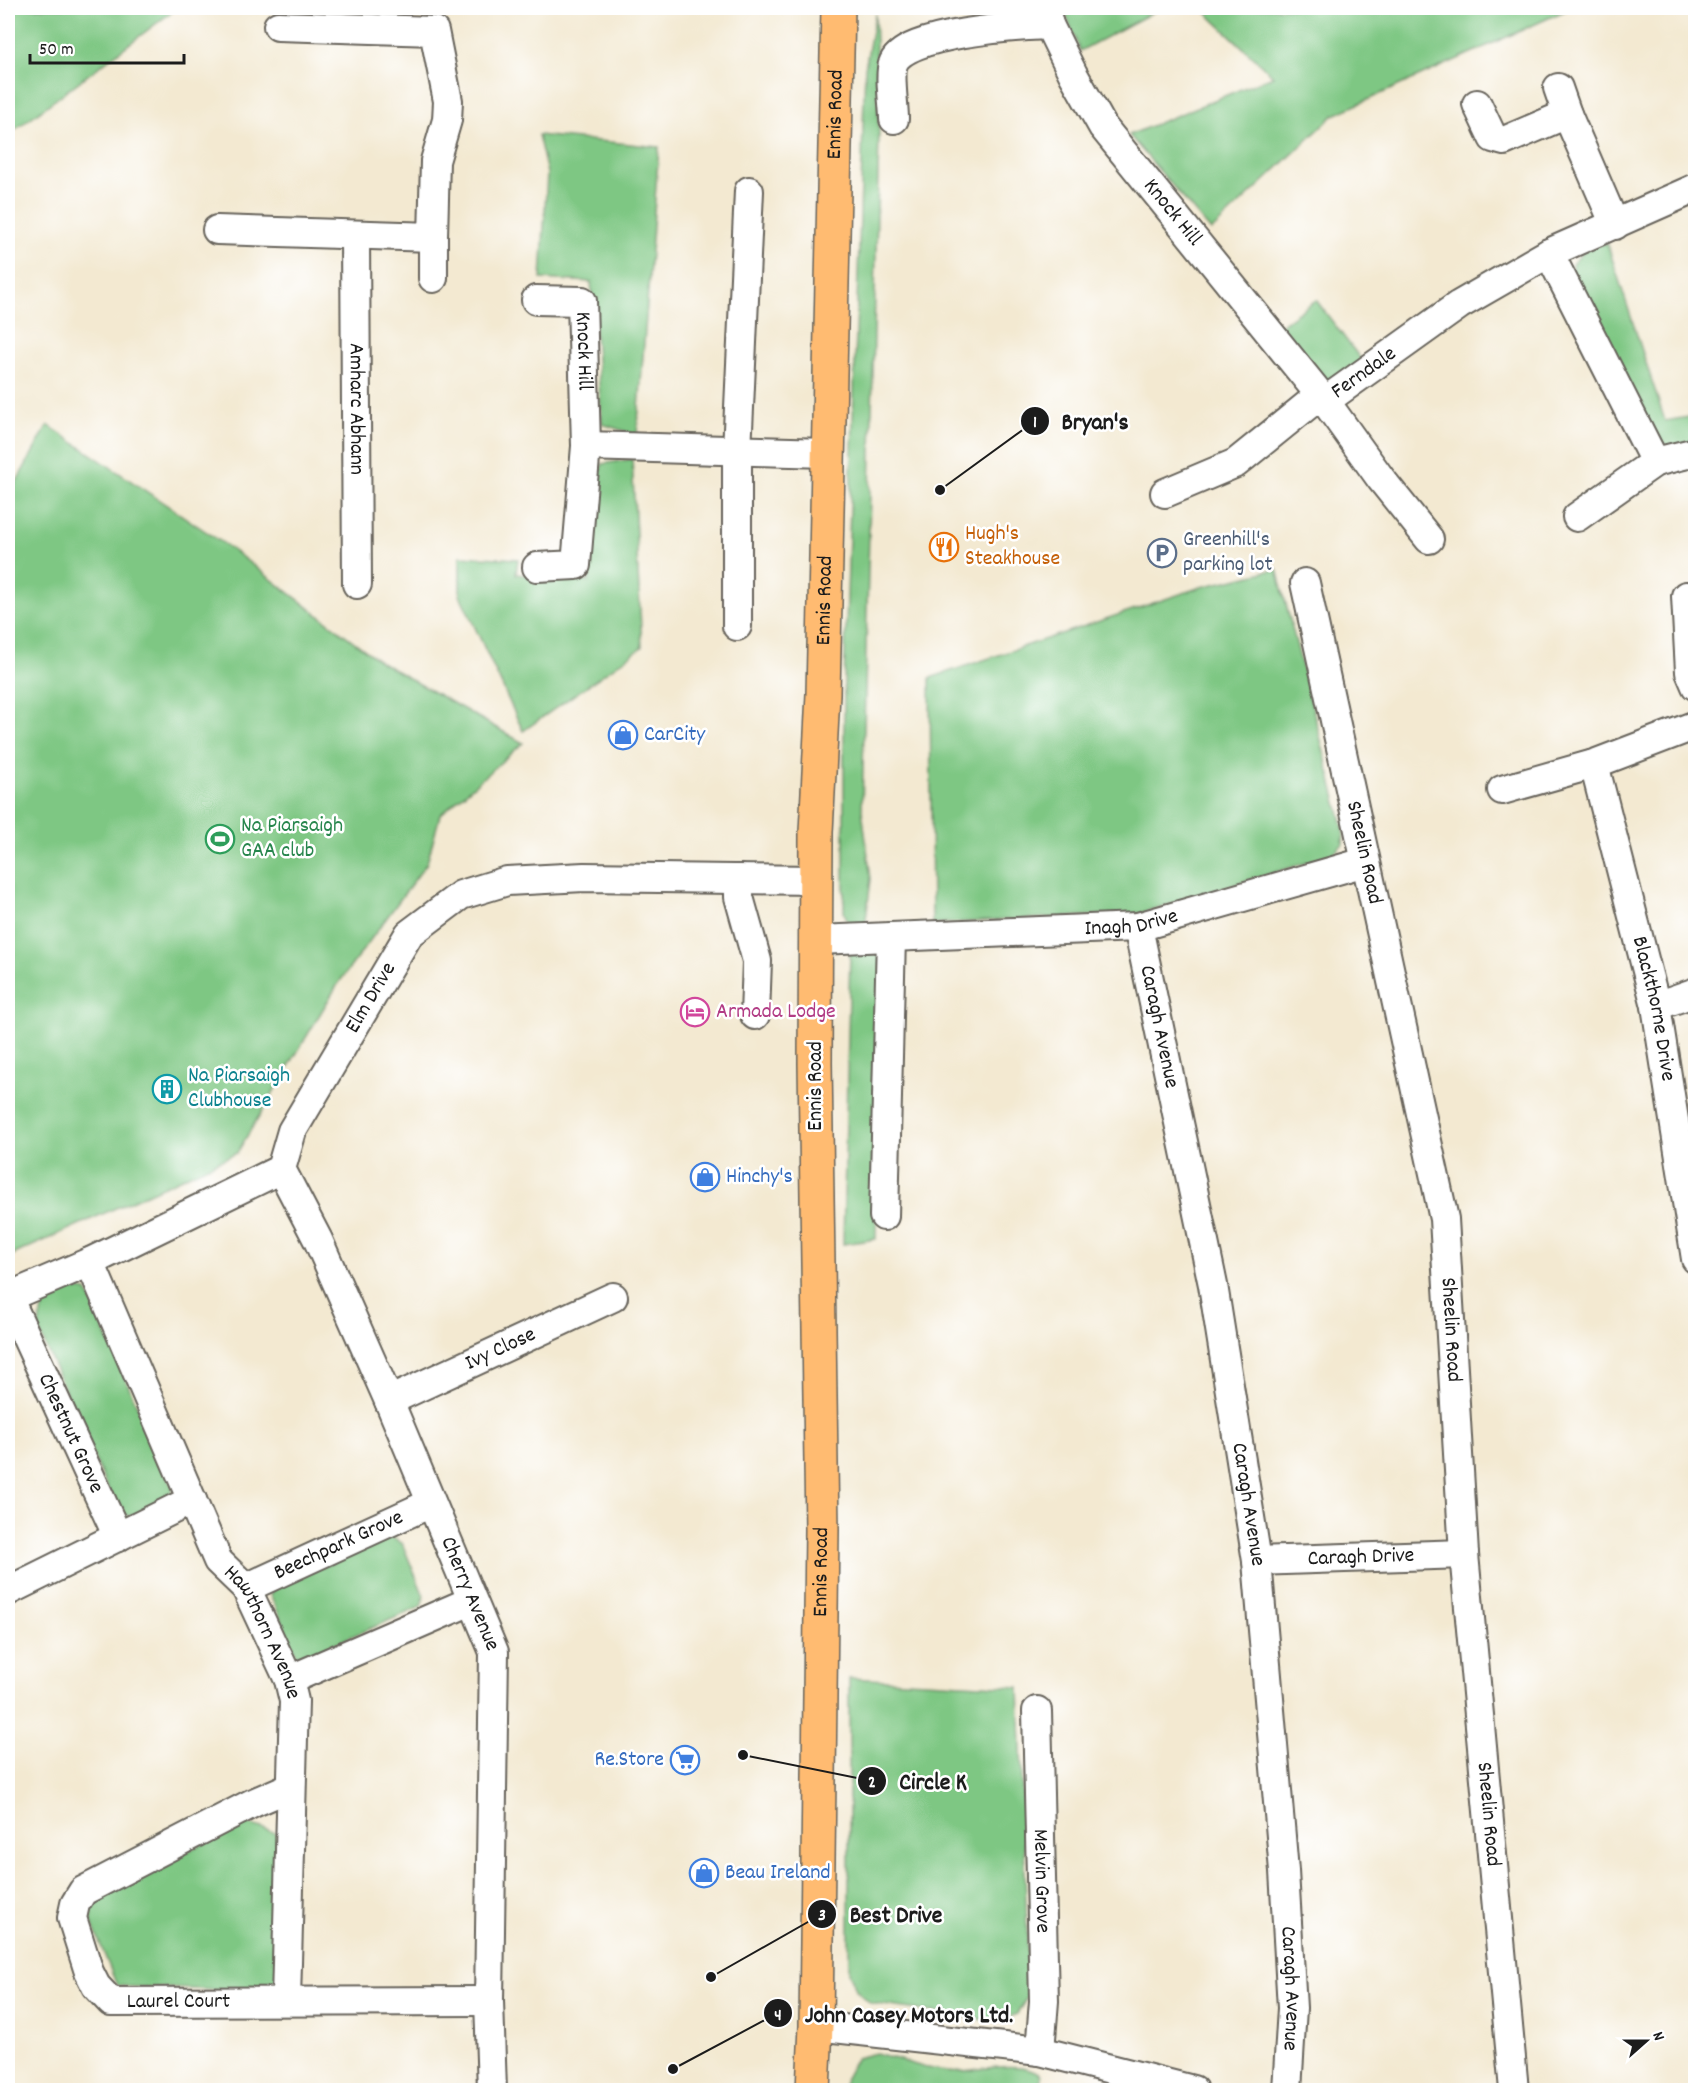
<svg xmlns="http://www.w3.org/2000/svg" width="1703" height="2098" viewBox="0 0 1703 2098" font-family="Dekko,sans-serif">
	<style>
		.green { fill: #7ec783; stroke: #4d7250; stroke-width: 1.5 }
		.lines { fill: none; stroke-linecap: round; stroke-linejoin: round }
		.minor-casing { stroke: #67645b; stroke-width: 32 }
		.major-casing { stroke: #67645b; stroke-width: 36 }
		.minor { stroke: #fff; stroke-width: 28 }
		.major { stroke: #ffbb71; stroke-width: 33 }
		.labels { text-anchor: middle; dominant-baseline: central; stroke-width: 5; stroke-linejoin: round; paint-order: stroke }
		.street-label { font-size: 22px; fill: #1c1c1c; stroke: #fff }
		.food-label { font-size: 22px; fill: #c56008; stroke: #fff; text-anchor: start }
		.service-label { font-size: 22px; fill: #4e5e75; stroke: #fff; text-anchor: start }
		.shop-label { font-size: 22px; fill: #366cbe; stroke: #fff; text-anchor: start }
		.leisure-label { font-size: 22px; fill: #27864d; stroke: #fff; text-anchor: start }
		.hotel-label { font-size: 22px; fill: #b23c85; stroke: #fff; text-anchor: start }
		.culture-label { font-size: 22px; fill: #0d838f; stroke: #fff; text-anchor: start }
		.leader { fill: none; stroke: #1c1c1c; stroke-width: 2 }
		.callout-dot { fill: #1c1c1c; stroke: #fff; stroke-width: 2 }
		.mark-label { font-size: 18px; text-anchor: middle; font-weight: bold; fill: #fff }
		.callout-label { font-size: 24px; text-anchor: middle; font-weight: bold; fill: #1c1c1c; stroke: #fff; stroke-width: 5; stroke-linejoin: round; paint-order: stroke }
	</style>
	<rect width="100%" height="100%" fill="#fff"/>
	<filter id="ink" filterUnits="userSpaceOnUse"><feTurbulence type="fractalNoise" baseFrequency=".0167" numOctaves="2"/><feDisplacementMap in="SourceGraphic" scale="12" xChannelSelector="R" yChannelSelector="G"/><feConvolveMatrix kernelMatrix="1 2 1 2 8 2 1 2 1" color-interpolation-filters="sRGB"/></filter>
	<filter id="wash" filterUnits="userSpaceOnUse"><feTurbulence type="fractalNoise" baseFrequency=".008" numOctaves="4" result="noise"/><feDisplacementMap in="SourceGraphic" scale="24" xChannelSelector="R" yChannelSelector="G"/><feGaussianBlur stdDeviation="1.35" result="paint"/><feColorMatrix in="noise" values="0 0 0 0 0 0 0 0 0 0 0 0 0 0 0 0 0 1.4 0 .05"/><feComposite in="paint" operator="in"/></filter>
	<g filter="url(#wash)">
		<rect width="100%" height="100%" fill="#f3e9d1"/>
		<g class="green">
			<path d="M 8,8 L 177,8 L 8,135 Z"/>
			<path d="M 1063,8 L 1161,8 L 1080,51 Z"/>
			<path d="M 1201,8 L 1571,8 L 1334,115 L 1211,231 L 1129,135 L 1273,76 Z"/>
			<path d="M 875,14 L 879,136 L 862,810 L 871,879 L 865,927 L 860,929 L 848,922 L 844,912 L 844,683 L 865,68 Z"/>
			<path d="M 538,135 L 659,147 L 637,435 L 602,424 L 591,282 L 541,279 L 547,173 Z"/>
			<path d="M 1607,243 L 1665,421 L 1695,416 L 1695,442 L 1671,449 L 1652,434 L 1570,281 L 1572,264 L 1587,248 Z"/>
			<path d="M 1316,300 L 1363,362 L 1323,386 L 1275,329 Z"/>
			<path d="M 48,425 L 226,545 L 381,662 L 523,743 L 440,815 L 427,863 L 338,984 L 237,1153 L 8,1257 L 8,497 Z"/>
			<path d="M 632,459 L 642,647 L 523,731 L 460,595 L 460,556 L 518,559 L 516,574 L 589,581 L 590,528 L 602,464 Z"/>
			<path d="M 1277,569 L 1344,830 L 1343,844 L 1332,855 L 1141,913 L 932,924 L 930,678 L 1201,587 Z"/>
			<path d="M 850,952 L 881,952 L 876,1239 L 843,1244 Z"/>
			<path d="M 69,1289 L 87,1291 L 173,1488 L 166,1502 L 136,1516 L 119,1515 L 38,1329 L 43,1304 Z"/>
			<path d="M 390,1537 L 402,1543 L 424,1596 L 421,1607 L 305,1656 L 297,1656 L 270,1594 L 276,1587 Z"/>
			<path d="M 849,1678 L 1019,1687 L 1029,1994 L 1017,2014 L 999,2022 L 870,2003 L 856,1990 L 849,1972 Z"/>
			<path d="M 244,1822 L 276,1833 L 277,1977 L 263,1992 L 117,1986 L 91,1921 L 94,1899 Z"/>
			<path d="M 876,2053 C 904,2060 933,2074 963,2071 C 982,2069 1025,2060 1041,2075 L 1040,2090 L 844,2090 L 845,2078 L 856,2058 Z"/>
		</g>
	</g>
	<g filter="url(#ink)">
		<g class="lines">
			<g class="minor-casing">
				<g id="minor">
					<path id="s1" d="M 1045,8 L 1049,25 L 1073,74 L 1103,127 L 1325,401 L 1381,479 L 1429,539"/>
					<path d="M 1558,88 L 1567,114"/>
					<path d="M 1477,104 L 1493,138 L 1504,141 L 1567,114 L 1615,225"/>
					<path d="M 894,119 C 894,105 889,76 893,64 C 902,33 1020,26 1049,25"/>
					<path d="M 217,230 L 433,237 L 435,161 L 447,120 L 448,101 L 434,31 L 278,26"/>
					<path id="s2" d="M 355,235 L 357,584"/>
					<path d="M 1549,253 L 1655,462 L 1696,452"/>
					<path d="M 433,278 L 433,237"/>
					<path id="s3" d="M 536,300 L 582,301 L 586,446 L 576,565 L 537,567"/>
					<path id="s4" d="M 1325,401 L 1459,305 L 1549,253 L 1696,188"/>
					<path d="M 586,446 L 827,453"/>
					<path d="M 1165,493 L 1236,463 L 1320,395"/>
					<path d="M 1577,517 L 1655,462"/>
					<path id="s5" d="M 1305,583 L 1444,1219 L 1464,1554 L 1514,2090"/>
					<path d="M 1686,596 L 1690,672 L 1696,686"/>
					<path d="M 737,626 L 737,451 L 749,191"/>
					<path id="s6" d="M 1594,764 L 1656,1006 L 1696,1259"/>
					<path d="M 1502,790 L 1594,764 L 1696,725"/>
					<path d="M 739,879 L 739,897 L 757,961 L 755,1015"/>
					<path id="s7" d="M 1138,927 L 1213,1285 L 1257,1561 L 1284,1871 L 1292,2008 L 1287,2090"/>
					<path id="s8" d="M 817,940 L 1138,927 L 1365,862"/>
					<path d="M 1656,1006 L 1696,992"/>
					<path id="s9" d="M 281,1169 L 318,1240 L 389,1401 L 494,1652 L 489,2001 L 492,2090"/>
					<path d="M 884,1216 L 891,937"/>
					<path id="s10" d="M 90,1262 L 218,1561 L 246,1588 L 289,1680 L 294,1701 L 286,2000"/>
					<path id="s11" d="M 8,1297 L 90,1262 L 281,1169 L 292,1131 L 409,934 L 461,895 L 507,881 L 584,877 L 816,880"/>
					<path id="s12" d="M 8,1297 L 118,1537"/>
					<path id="s13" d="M 389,1401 L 613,1297"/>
					<path id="s14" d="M 1257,1561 L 1464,1554"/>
					<path id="s15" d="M 246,1588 L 431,1503"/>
					<path d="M 8,1591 L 192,1500"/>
					<path d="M 289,1680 L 471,1601"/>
					<path id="s16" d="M 1037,1711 L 1044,2001 L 1040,2051"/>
					<path id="s17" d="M 290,1787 L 253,1803 L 83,1891 L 75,1904 L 72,1918 L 89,1972 L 96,1986 L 111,2002 L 489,2001"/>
					<path d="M 816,2026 L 1040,2051 L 1193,2090"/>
				</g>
			</g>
			<g class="major-casing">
				<g id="major">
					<path id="s18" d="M 813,2090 L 816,2026 L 822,1530 L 815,1063 L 816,832 L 823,694 L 838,8"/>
				</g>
			</g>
			<use href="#minor" class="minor"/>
			<use href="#major" class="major"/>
		</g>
	</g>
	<defs>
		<g id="restaurant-ring" transform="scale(1.5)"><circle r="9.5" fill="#fff" stroke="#e8710a" stroke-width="1.5"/><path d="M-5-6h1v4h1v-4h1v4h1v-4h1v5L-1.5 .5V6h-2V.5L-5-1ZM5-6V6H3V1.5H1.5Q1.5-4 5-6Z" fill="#e8710a"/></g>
		<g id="parking-ring" transform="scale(1.5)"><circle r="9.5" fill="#fff" stroke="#5c6f8a" stroke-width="1.5"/><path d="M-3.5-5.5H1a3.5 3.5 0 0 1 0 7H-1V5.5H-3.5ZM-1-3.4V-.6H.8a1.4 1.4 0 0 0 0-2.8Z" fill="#5c6f8a"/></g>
		<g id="shop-ring" transform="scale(1.5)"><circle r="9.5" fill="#fff" stroke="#3f7fe0" stroke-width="1.5"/><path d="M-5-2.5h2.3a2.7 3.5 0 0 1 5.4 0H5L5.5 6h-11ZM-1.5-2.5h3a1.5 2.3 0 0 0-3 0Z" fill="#3f7fe0"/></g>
		<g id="stadium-ring" transform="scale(1.5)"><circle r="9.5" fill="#fff" stroke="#2e9e5b" stroke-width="1.5"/><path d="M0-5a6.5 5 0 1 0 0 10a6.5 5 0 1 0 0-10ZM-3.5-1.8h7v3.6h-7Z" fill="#2e9e5b"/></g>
		<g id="hotel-ring" transform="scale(1.5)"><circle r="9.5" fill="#fff" stroke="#d1479c" stroke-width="1.5"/><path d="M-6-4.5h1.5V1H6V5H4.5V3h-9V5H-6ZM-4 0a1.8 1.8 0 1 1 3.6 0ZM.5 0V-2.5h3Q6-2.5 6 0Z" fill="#d1479c"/></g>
		<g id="building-ring" transform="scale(1.5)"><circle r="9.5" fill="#fff" stroke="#0f9aa8" stroke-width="1.5"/><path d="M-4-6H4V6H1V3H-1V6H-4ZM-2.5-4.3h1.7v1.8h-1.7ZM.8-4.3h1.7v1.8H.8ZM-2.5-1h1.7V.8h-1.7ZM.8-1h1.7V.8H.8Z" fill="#0f9aa8"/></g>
		<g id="supermarket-ring" transform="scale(1.5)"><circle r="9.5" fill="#fff" stroke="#3f7fe0" stroke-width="1.5"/><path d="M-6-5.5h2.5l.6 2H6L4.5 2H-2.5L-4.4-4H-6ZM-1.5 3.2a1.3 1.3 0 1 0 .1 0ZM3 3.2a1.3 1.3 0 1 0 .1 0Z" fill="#3f7fe0"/></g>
	</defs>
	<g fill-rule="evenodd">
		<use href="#restaurant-ring" x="944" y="547"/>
		<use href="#parking-ring" x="1162" y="553"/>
		<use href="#shop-ring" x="623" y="735"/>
		<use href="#stadium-ring" x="220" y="839"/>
		<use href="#hotel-ring" x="695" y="1012"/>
		<use href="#building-ring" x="167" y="1089"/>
		<use href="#shop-ring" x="705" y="1177"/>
		<use href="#supermarket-ring" x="685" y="1760"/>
		<use href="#shop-ring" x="704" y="1873"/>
	</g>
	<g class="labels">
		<g class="street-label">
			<text stroke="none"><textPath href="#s18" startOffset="1976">Ennis Road</textPath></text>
			<text stroke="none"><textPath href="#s1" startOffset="243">Knock Hill</textPath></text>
			<text stroke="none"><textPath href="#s3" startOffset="96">Knock Hill</textPath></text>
			<text stroke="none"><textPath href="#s4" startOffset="48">Ferndale</textPath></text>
			<text stroke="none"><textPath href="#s2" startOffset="174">Amharc Abhann</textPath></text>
			<text stroke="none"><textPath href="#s18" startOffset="1490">Ennis Road</textPath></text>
			<text stroke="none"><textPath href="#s5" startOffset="276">Sheelin Road</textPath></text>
			<text stroke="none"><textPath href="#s8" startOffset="315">Inagh Drive</textPath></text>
			<text stroke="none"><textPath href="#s11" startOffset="496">Elm Drive</textPath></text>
			<text stroke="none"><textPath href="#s6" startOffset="252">Blackthorne Drive</textPath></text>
			<text stroke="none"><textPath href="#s7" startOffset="102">Caragh Avenue</textPath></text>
			<text transform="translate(816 1086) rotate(-90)">Ennis Road</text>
			<text stroke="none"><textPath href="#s5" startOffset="762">Sheelin Road</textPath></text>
			<text stroke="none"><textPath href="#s13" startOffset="123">Ivy Close</textPath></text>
			<text stroke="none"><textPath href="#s12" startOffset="150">Chestnut Grove</textPath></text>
			<text stroke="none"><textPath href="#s7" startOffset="588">Caragh Avenue</textPath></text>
			<text stroke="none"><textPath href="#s15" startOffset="102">Beechpark Grove</textPath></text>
			<text stroke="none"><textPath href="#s14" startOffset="104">Caragh Drive</textPath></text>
			<text stroke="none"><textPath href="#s18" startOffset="518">Ennis Road</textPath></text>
			<text stroke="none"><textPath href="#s9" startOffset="465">Cherry Avenue</textPath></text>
			<text stroke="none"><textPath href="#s10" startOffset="411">Hawthorn Avenue</textPath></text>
			<text stroke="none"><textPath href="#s5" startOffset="1248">Sheelin Road</textPath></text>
			<text stroke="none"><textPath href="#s16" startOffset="170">Melvin Grove</textPath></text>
			<text stroke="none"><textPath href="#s7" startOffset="1074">Caragh Avenue</textPath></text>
			<text stroke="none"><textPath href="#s17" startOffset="423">Laurel Court</textPath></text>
		</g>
		<g class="food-label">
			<text x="965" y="534">Hugh's<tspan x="965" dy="25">Steakhouse</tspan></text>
		</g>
		<g class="service-label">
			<text x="1183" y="540">Greenhill's<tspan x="1183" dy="25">parking lot</tspan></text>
		</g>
		<g class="shop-label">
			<text x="644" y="735">CarCity</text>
			<text x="726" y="1177">Hinchy's</text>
			<text x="664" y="1760" text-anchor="end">Re.Store</text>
			<text x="725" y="1873">Beau Ireland</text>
		</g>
		<g class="leisure-label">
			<text x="241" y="826">Na Piarsaigh<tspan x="241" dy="25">GAA club</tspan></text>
		</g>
		<g class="hotel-label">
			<text x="716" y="1012">Armada Lodge</text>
		</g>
		<g class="culture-label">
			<text x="188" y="1076">Na Piarsaigh<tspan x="188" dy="25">Clubhouse</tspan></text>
		</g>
	</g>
	<path class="leader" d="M940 490L1035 421M743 1755L872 1781M711 1977L822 1914M673 2069L778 2013"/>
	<g class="callout-dot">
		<circle cx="940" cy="490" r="6"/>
		<circle cx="743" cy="1755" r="6"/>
		<circle cx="711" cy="1977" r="6"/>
		<circle cx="673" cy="2069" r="6"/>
		<circle cx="1035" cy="421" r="15"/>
		<circle cx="872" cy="1781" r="15"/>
		<circle cx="822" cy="1914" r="15"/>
		<circle cx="778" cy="2013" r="15"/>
	</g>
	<g class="mark-label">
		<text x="1035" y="427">1</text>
		<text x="872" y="1787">2</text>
		<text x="822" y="1920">3</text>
		<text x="778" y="2020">4</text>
	</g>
	<g class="callout-label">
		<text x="1095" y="429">Bryan's</text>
		<text x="933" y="1789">Circle K</text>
		<text x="896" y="1922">Best Drive</text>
		<text x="909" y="2022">John Casey Motors Ltd.</text>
	</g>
	<rect width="1703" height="2098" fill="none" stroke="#fff" stroke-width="30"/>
	<g transform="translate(1646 2041) rotate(69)" stroke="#ffffff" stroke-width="4.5" paint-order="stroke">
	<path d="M0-4.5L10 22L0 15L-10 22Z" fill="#1c1c1c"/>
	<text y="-9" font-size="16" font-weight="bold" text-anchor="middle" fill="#1c1c1c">N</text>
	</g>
	<path d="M30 54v9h154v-9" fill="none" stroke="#1c1c1c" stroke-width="3"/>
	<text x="39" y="54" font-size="18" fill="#1c1c1c" stroke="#ffffff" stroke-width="4.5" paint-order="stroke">50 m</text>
</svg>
